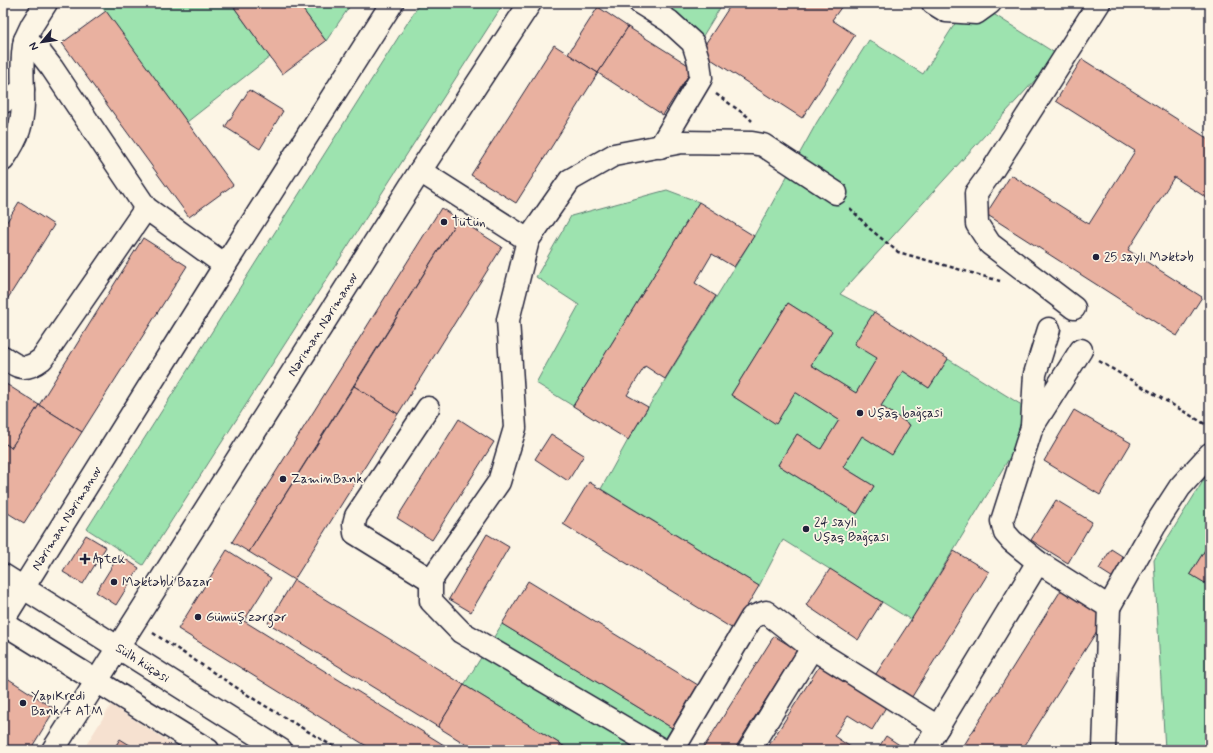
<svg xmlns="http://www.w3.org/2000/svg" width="1213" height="753" viewBox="0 0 1213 753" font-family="Mynerve,sans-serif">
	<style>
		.built { fill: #f6e1d0 }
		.green { fill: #9de3af; stroke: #608275 }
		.building { fill: #e9b1a0; stroke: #22223b }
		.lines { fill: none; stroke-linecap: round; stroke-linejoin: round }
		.minor-casing { stroke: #22223b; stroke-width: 25 }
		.major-casing { stroke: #22223b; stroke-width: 25 }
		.highway-casing { stroke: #22223b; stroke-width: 25 }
		.path { stroke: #22223b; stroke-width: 2.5; stroke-dasharray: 4 3; stroke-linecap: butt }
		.minor { stroke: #fcf5e5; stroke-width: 22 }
		.major { stroke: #fcf5e5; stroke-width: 22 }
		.highway { stroke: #fcf5e5; stroke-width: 22 }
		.poi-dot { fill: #22223b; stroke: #fcf5e5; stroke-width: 1.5 }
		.labels { text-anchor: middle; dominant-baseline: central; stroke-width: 3.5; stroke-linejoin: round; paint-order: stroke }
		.poi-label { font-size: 13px; fill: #22223b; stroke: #fcf5e5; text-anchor: start }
		.street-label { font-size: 13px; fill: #22223b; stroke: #fcf5e5 }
	</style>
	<rect width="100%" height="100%" fill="#fcf5e5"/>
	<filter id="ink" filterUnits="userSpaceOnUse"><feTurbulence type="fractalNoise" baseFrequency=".025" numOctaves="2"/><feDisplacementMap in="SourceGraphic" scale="8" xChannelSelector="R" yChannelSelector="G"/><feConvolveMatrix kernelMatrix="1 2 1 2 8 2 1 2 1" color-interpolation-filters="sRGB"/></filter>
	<g filter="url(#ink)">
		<path class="built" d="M 111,705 L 182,750 L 83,750 Z"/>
		<g class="green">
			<path d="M 99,3 L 231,3 L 270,57 L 187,122 Z"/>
			<path d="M 298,3 L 352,3 L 326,41 Z"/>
			<path d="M 420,3 L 504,3 L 143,565 L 87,529 Z"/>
			<path d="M 646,3 L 723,3 L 701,39 Z"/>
			<path d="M 968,3 L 976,3 L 1058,55 L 840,294 L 874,312 L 877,358 L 856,393 L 811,365 L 832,331 L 788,303 L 731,395 L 776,423 L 795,392 L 839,420 L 821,449 L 797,434 L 778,465 L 857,514 L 874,486 L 843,467 L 862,436 L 892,454 L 910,425 L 881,406 L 903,371 L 929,388 L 948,359 L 1036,414 L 911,620 L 783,540 L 759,586 L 601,489 L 628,440 L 754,236 L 817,122 L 869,40 L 923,74 Z"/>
			<path d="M 667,190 L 699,202 L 573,406 L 536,383 L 579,305 L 536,277 L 571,216 Z"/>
			<path d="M 1210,470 L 1210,542 L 1190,574 L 1210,586 L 1210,750 L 1165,750 L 1154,560 Z"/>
			<path d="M 502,624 L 672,728 L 658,750 L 570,750 L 464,685 Z"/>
		</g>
		<g class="building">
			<path d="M 231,3 L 298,3 L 326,41 L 282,74 Z"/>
			<path d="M 732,3 L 837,3 L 842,6 L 832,20 L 855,35 L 802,118 L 700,52 Z"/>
			<path d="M 598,7 L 628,27 L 598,73 L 568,54 Z"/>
			<path d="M 106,11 L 233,185 L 189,217 L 62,43 Z"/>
			<path d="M 628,27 L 693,68 L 663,115 L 598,73 Z"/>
			<path d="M 554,45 L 598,73 L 516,203 L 471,175 Z"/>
			<path d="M 1082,59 L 1210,140 L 1210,200 L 1174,177 L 1128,250 L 1202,297 L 1177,336 L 986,214 L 1011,175 L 1089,224 L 1135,151 L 1056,101 Z"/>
			<path d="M 249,90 L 283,111 L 260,149 L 225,127 Z"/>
			<path d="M 19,202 L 54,225 L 3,306 L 3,228 Z"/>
			<path d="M 699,202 L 754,236 L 734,267 L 712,254 L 695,283 L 716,296 L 665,379 L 645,366 L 627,395 L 648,407 L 628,440 L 573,406 Z"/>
			<path d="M 441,208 L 458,219 L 249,552 L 232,542 Z"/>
			<path d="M 458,219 L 502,247 L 398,414 L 354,386 Z"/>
			<path d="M 143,238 L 187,266 L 82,432 L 39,405 Z"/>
			<path d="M 788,303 L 832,331 L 811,365 L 856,393 L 877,358 L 854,344 L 874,312 L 948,359 L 929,388 L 903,371 L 881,406 L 910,425 L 892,455 L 862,436 L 843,467 L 874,486 L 857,514 L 778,465 L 797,434 L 821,449 L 839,420 L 795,392 L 776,424 L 731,395 Z"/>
			<path d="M 3,382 L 39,405 L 11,448 L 3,442 Z"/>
			<path d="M 354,386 L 398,414 L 294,580 L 249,552 Z"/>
			<path d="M 39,405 L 82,432 L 24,523 L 3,510 L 3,448 L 6,444 L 11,448 Z"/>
			<path d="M 1074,410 L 1131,443 L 1100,495 L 1044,461 Z"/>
			<path d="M 459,419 L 494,442 L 432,540 L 397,518 Z"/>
			<path d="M 551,434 L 584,455 L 568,481 L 535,459 Z"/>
			<path d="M 589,482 L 759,586 L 733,629 L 563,524 Z"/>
			<path d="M 1056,500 L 1092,522 L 1068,563 L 1031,540 Z"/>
			<path d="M 487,534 L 509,547 L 471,612 L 449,599 Z"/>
			<path d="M 86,535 L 106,547 L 83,584 L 63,572 Z"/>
			<path d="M 1210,542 L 1210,586 L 1190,574 Z"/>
			<path d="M 1111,549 L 1130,561 L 1118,581 L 1099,569 Z"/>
			<path d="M 227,550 L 271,578 L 244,621 L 452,750 L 373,750 L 178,629 Z"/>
			<path d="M 954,551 L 989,572 L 910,700 L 874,677 L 911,620 Z"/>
			<path d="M 119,555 L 139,568 L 116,605 L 96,592 Z"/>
			<path d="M 830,569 L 882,602 L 858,640 L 806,605 Z"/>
			<path d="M 294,580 L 464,685 L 438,727 L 268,623 Z"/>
			<path d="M 528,581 L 698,685 L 672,728 L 502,624 Z"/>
			<path d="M 1063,587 L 1107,615 L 1022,750 L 961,750 Z"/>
			<path d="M 774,636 L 797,650 L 734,750 L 702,750 Z"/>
			<path d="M 820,665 L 886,707 L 872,730 L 848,715 L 834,736 L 855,750 L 766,750 Z"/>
			<path d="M 4,676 L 55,709 L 30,750 L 3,750 Z"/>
			<path d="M 464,685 L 570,750 L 475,750 L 438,727 Z"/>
			<path d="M 886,736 L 907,750 L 877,750 Z"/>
			<path d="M 120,739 L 138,750 L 113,750 Z"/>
		</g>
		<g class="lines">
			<g class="minor-casing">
				<g id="minor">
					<path d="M 46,3 L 32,25 L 25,40 L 38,50 L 52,68 L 146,208 L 225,265"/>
					<path d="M 640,3 L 669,21 L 693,43 L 699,62 L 701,78 L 660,147"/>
					<path d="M 933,3 L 946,11 L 976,13 L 990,3"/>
					<path d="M 3,102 L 23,90"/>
					<path d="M 3,160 C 9,151 16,140 19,130 C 28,101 18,70 25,40"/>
					<path d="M 420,171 L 528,240 L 570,180 L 614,155 L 682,142 L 752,143 L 763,145 L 836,193"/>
					<path d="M 528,240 L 508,320 L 515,428 L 499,482 L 431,580 L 431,601 L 461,632 L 662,750"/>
					<path d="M 1074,308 L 990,244 L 977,224 L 976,193 L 992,171 L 1099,3"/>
					<path d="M 3,357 C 19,368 25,372 42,359 L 146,208"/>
					<path d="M 428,408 L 356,516 L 354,524 L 355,533 L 431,580"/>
					<path d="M 1032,426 L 1035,374 L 1049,329"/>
					<path d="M 1038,562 L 1012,541 L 1005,533 L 1002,521 L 1032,427 L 1081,350"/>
					<path d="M 1109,607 L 1154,527 L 1180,487 L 1210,454"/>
					<path d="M 673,750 L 752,617 L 766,612 L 812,648 L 938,727"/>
					<path d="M 749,750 L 812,648"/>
					<path d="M 924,750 L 1038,562 L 1109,607 L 1104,750"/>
				</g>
			</g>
			<g class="major-casing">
				<g id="major">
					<path id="s1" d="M 3,620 L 225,265 L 392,3"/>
					<path id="s2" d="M 53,750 L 420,171 L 530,3"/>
				</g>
			</g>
			<g class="highway-casing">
				<g id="highway">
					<path id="s3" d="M 3,575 L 281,750"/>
					<path d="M 3,623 L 208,750"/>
				</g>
			</g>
			<g class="path">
				<path d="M 716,94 L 747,116 L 752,121"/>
				<path d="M 850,208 L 870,229 L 898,252 L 1000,281"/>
				<path d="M 1099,361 L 1210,427"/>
				<path d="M 153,633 L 257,701 L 339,750"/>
			</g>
			<use href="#minor" class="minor"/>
			<use href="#major" class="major"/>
			<use href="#highway" class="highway"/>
		</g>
	</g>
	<g class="poi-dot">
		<circle cx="444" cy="222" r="4"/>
		<circle cx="1096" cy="257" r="4"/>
		<circle cx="860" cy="413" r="4"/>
		<circle cx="283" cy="479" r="4"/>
		<circle cx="806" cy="529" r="4"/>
		<path d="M83 553h4v4h4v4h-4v4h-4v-4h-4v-4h4z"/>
		<circle cx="114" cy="582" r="4"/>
		<circle cx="198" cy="617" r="4"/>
		<circle cx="23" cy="703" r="4"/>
	</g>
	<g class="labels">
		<g class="poi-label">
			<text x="452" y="222">Tütün</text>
			<text x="1104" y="257">25 saylı Məktəb</text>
			<text x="868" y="413">Uşaq bağçasi</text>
			<text x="291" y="479">ZaminBank</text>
			<text x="814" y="522">24 saylı<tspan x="814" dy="15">Uşaq Bağçası</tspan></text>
			<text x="93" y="559">Aptek</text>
			<text x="122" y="582">Məktəbli Bazar</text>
			<text x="206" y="617">Gümüş zərgər</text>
			<text x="31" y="696">YapıKredi<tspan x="31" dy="15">Bank + ATM</tspan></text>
		</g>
		<g class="street-label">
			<text stroke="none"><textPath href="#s2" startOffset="504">Nəriman Nərimanov</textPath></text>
			<text stroke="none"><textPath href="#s1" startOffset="120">Nəriman Nərimanov</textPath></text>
			<text stroke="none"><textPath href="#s3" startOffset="165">Sülh küçəsi</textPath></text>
		</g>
	</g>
	<rect width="1213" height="753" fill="none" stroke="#fcf5e5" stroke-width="16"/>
	<rect x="8" y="8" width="1197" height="737" fill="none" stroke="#22223b" stroke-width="1.5" filter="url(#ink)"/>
	<g transform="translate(42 42) rotate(241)" stroke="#fcf5e5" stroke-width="3" paint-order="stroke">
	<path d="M0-3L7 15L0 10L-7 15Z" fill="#22223b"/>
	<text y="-6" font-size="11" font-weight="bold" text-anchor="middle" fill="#22223b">N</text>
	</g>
</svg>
